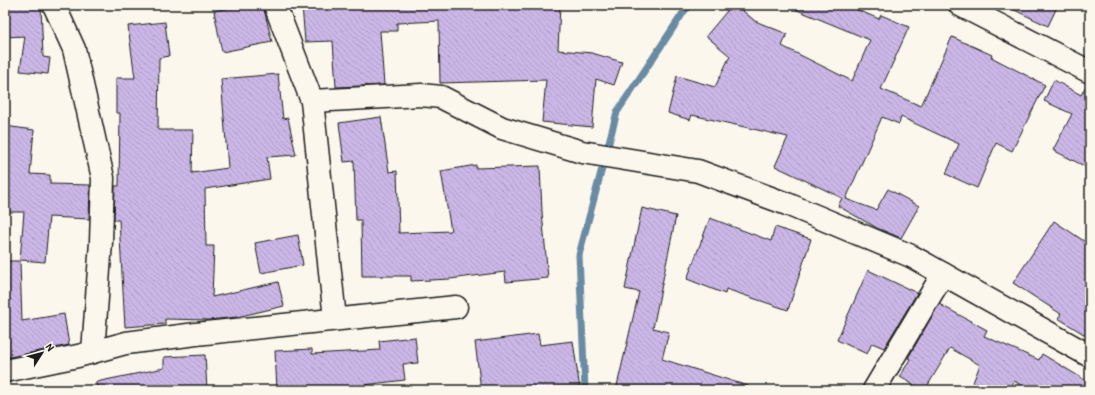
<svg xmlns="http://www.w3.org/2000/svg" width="1095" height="395" viewBox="0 0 1095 395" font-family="'Patrick Hand',sans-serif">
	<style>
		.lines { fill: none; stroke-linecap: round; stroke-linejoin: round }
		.stream { stroke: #6b8ba4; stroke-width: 7 }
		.building { fill: url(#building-back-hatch); stroke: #1c1c1c }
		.street-casing { stroke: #1c1c1c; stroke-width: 25 }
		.street { stroke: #fbf7ec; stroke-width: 22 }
	</style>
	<defs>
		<pattern id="building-back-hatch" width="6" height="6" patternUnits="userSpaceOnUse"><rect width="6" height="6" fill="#cbb7e7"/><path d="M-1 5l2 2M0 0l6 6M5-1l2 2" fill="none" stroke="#ae9dc6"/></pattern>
	</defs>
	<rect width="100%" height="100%" fill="#fbf7ec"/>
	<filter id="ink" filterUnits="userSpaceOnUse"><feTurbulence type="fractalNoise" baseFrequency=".025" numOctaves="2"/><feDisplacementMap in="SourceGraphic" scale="8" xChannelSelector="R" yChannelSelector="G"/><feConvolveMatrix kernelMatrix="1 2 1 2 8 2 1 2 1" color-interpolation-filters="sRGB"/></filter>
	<g filter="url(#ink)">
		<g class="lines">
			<path class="stream" d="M 585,390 L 579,255 L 617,112 L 685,10 L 691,5"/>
		</g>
		<g class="building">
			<path d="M 5,5 L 41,5 L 43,57 L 50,58 L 48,74 L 20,71 L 25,36 L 5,37 Z"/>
			<path d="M 245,5 L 263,5 L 272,42 L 222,52 L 214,11 Z"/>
			<path d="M 302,5 L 560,5 L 558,50 L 592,53 L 622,62 L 614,85 L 596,79 L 592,127 L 542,122 L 546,80 L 440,83 L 439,21 L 397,23 L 397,31 L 380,31 L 384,85 L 336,87 L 333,41 L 305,42 Z"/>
			<path d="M 732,5 L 736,5 L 755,21 L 787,34 L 782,46 L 852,81 L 870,40 L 785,5 L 846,5 L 879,19 L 881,15 L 909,27 L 881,89 L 921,106 L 952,37 L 992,55 L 991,57 L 1045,85 L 1012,151 L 996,143 L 977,188 L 946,174 L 959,144 L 901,117 L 899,124 L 882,117 L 846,199 L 876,210 L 888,189 L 919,206 L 901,238 L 877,228 L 838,206 L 842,198 L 775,166 L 788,137 L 692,115 L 690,120 L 668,113 L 677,76 L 715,87 L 730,56 L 706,36 Z"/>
			<path d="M 1004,5 L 1058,5 L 1048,26 Z"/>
			<path d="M 165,22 L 169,56 L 159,58 L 158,130 L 193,130 L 192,173 L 228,168 L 221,79 L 278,74 L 283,119 L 288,118 L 296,155 L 267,157 L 270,179 L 205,189 L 206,246 L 214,246 L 212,297 L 278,282 L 284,306 L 237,317 L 209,320 L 165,319 L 165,324 L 125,327 L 119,220 L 114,220 L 115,186 L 119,186 L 120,113 L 116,113 L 116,78 L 135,78 L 128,26 Z"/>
			<path d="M 1054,80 L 1081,95 L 1087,84 L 1090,84 L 1090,169 L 1053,150 L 1072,114 L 1044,101 Z"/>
			<path d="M 381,117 L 389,172 L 397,171 L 399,233 L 451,231 L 441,171 L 476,165 L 476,168 L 540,166 L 542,212 L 548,278 L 506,282 L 505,272 L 450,279 L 411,281 L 411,276 L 362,276 L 361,220 L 356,220 L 354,161 L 344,162 L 339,123 Z"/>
			<path d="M 5,126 L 34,130 L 30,174 L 50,175 L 50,184 L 90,185 L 89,219 L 49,217 L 45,262 L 20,260 L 24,212 L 5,212 Z"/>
			<path d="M 642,208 L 676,216 L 653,328 L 669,332 L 662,359 L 748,386 L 748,390 L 616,390 L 639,292 L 625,289 Z"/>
			<path d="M 710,218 L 771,241 L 775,227 L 811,239 L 788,310 L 726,289 L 725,294 L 687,279 Z"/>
			<path d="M 1054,221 L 1090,245 L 1090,338 L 1058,318 L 1061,314 L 1013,283 Z"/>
			<path d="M 298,235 L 303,265 L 261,273 L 255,243 Z"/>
			<path d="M 5,261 L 20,261 L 22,321 L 64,314 L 69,345 L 5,358 Z"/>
			<path d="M 868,270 L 917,293 L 884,348 L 872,343 L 867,354 L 837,340 Z"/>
			<path d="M 939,304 L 987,330 L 984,336 L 1039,360 L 1042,354 L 1090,383 L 1090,390 L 1029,390 L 1014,381 L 1010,390 L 970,390 L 980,365 L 950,348 L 925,390 L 923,390 L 900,377 L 910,359 L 908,358 Z"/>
			<path d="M 538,334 L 540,345 L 573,341 L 580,390 L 481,390 L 475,342 Z"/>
			<path d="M 415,337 L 418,363 L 403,364 L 405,380 L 364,385 L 364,390 L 277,390 L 275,351 L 312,349 L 312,354 L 380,350 L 379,341 Z"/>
			<path d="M 205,355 L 207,390 L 97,390 L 96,382 L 164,368 L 164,357 Z"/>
		</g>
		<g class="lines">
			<g class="street-casing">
				<g id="street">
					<path d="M 54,5 L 74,49 L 103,178 L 101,242 L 93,352"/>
					<path d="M 275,5 L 312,101 L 335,319"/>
					<path d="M 960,5 L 1090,72"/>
					<path d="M 312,101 L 421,95 L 441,97 L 502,128 L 582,152 L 698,171 L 787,204 L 911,256 L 1090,356"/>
					<path d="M 5,371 L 78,356 L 126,343 L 196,334 L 456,307"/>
					<path d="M 874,390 L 943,274"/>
				</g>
			</g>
			<use href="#street" class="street"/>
		</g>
	</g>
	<rect width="1095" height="395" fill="none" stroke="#fbf7ec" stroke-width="20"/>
	<rect x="10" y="10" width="1075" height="375" fill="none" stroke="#1c1c1c" stroke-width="1.5" filter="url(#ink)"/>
	<g transform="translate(42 353) rotate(54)" stroke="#fbf7ec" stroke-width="3" paint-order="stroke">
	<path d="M0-3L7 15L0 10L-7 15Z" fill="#1c1c1c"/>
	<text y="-6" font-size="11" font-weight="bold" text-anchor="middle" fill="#1c1c1c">N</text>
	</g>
</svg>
